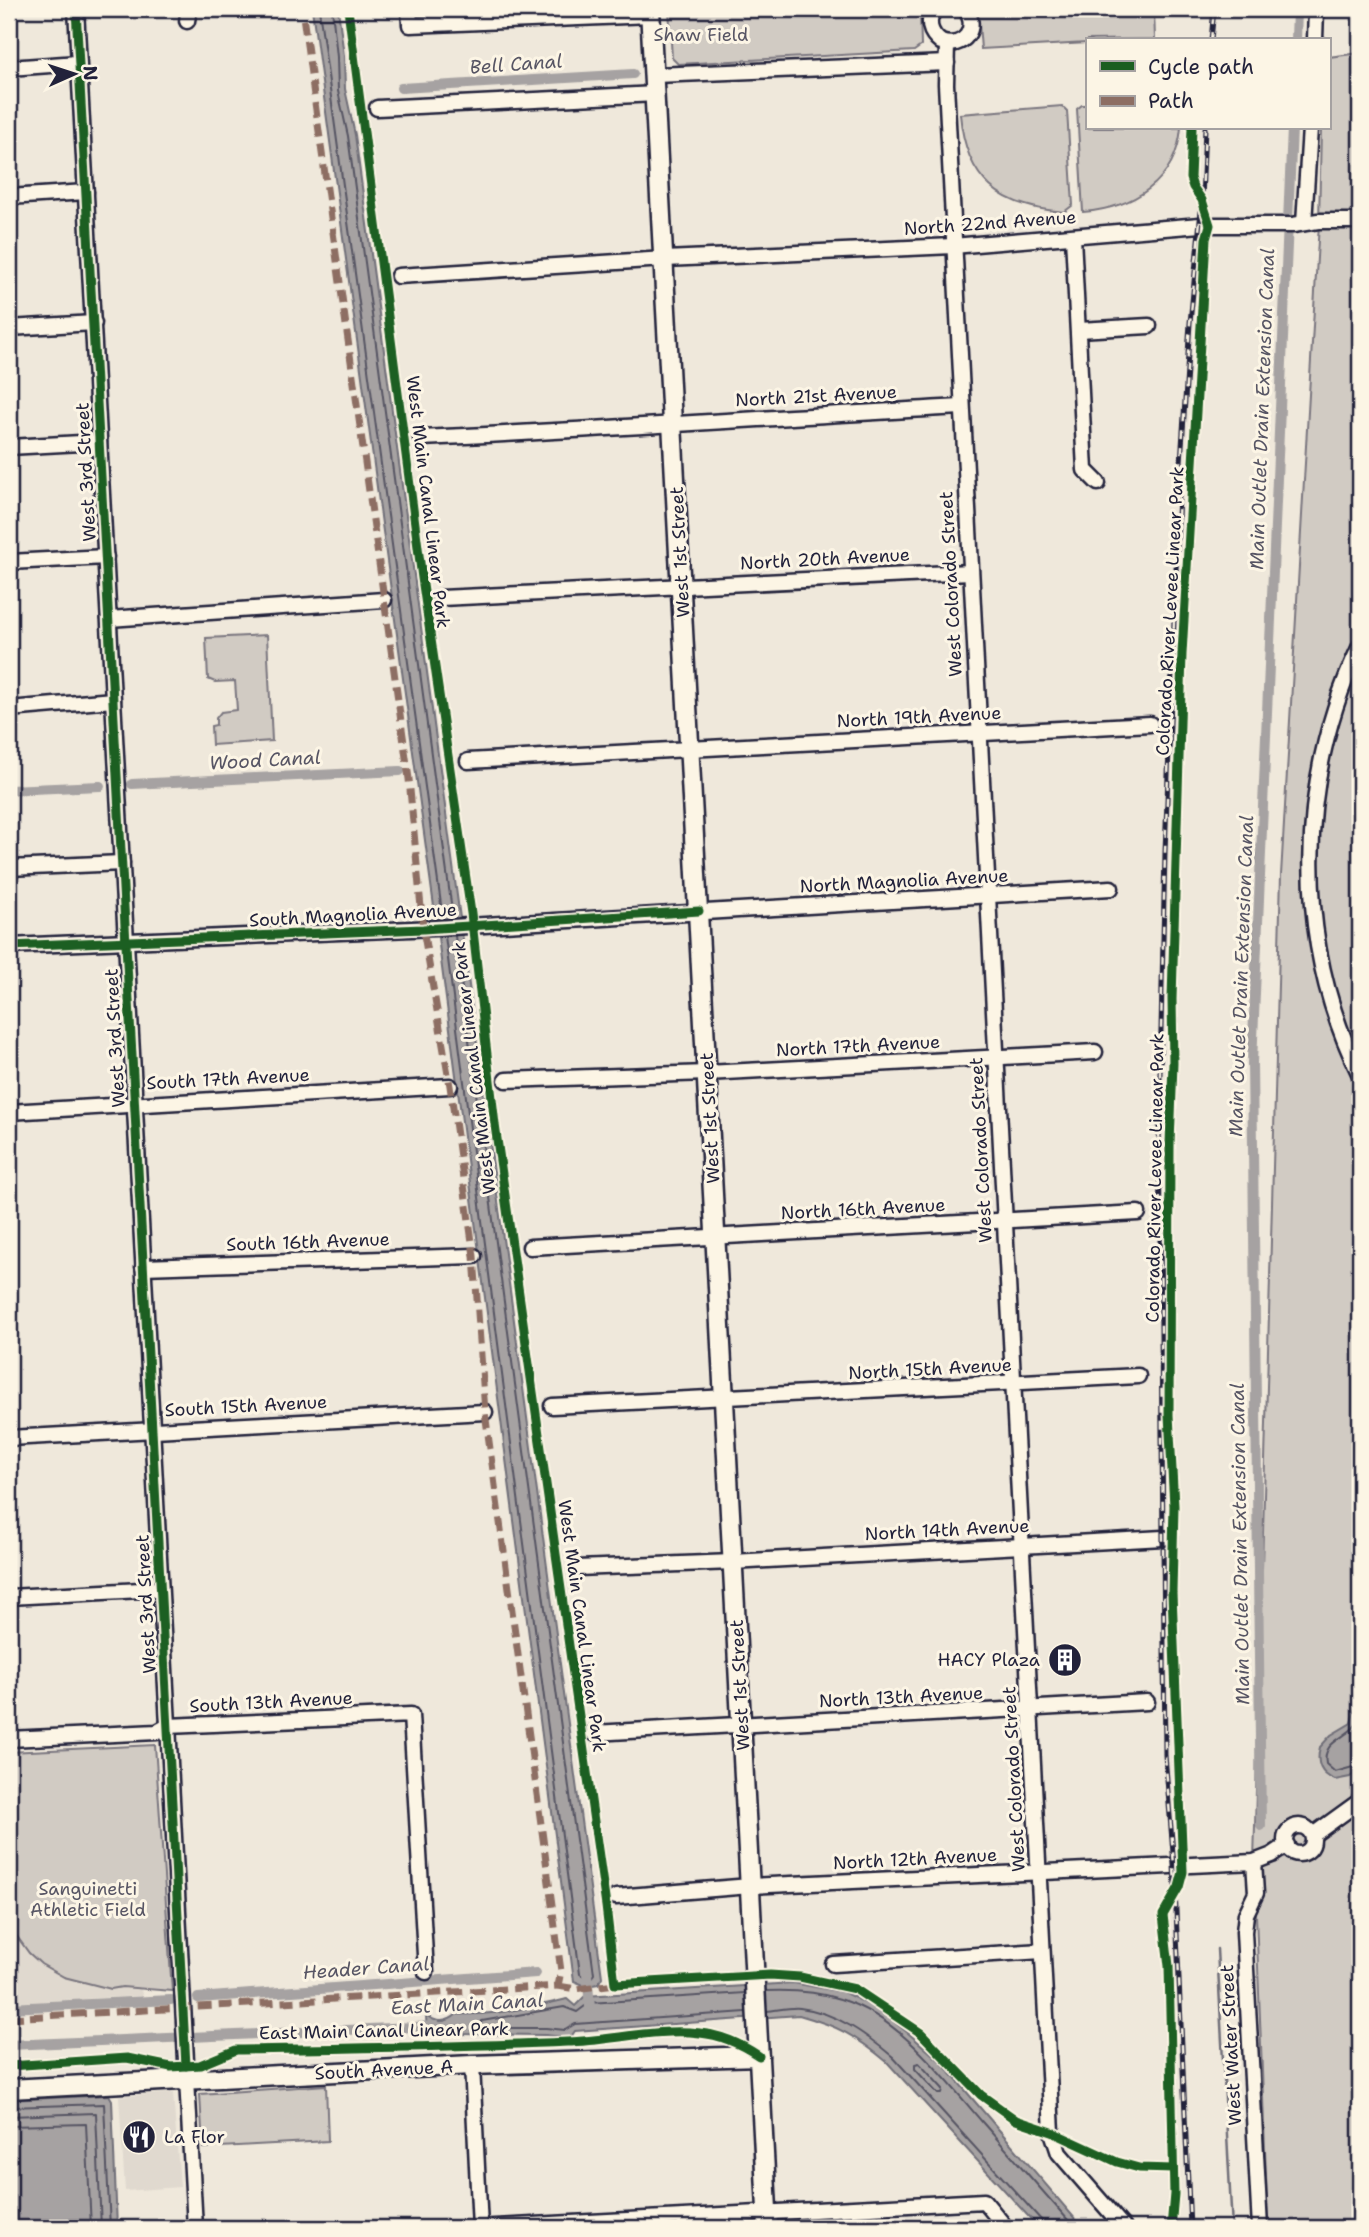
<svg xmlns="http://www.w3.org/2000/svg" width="1369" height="2237" viewBox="0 0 1369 2237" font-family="'Shantell Sans',sans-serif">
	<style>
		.built { fill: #e0d9cf }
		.green { fill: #d1cbc3; stroke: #7a767f; stroke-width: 2 }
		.water { fill: #a6a2a2; stroke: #716f79; stroke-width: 2 }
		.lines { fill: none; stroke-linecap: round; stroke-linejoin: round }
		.shore { stroke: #575564; stroke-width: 2 }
		.stream { stroke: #716f79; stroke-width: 2.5 }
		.canal { stroke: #a6a2a2; stroke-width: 10 }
		.minor-casing { stroke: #22223b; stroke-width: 19 }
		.major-casing { stroke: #22223b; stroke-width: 23 }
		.minor { stroke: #fcf5e5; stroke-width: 14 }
		.major { stroke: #fcf5e5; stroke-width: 18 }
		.rail-casing { stroke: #22223b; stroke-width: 5 }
		.rail { stroke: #fcf5e5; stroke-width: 2.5; stroke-dasharray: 8; stroke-linecap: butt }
		.quiet { stroke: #8d6e63; stroke-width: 7; stroke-dasharray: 14 7; stroke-linecap: butt }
		.cycleway-casing { stroke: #fcf5e5; stroke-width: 13 }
		.cycleway { stroke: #1b5e20; stroke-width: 9 }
		.labels { text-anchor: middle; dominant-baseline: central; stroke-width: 6; stroke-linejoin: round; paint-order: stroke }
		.park-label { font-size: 18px; fill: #575564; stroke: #fcf5e5 }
		.street-label { font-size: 18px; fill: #22223b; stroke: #fcf5e5 }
		.poi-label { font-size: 18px; fill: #22223b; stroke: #fcf5e5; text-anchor: end }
		.water-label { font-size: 19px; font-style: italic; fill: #575564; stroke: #fcf5e5 }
	</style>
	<rect width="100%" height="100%" fill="#efe8db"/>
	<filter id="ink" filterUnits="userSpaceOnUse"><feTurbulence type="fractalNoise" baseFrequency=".0143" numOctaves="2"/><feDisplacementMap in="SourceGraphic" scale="14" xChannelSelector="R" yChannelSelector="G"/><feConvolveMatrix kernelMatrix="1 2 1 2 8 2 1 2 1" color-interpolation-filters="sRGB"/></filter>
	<g filter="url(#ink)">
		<g class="built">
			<path d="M 9,1920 L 16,1935 L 41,1964 L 64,1977 L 95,1986 L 141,1988 L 142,1996 L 9,2003 Z"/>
			<path d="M 173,2093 L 180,2187 L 125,2191 L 119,2096 Z"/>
		</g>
		<g class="green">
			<path d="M 669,9 L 920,9 L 921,46 L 914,51 L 678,64 L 672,58 Z"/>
			<path d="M 969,9 L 1154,9 L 1155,39 L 1087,40 L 1087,43 L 981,49 L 979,24 Z"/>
			<path d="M 1360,53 L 1360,2228 L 1268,2228 L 1254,1862 L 1281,875 L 1319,223 L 1321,128 L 1329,128 L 1329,57 Z"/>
			<path d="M 1082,105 L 1087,105 L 1087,128 L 1181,128 C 1176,182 1133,208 1083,212 L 1077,109 Z"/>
			<path d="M 1062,106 L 1067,111 L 1073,205 L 1064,212 C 1000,207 966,181 960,114 Z"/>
			<path d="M 267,635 L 272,741 L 212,745 L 211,726 L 216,725 L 216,718 L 221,712 L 237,710 L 235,681 L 215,682 L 208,679 L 206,638 Z"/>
			<path d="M 155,1745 L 172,1991 L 122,1987 L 111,1989 L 64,1977 L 41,1964 L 29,1953 L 16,1935 L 9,1920 L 9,1752 Z"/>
			<path d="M 326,2085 L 328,2141 L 203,2148 L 200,2094 Z"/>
		</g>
		<g class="water">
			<path d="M 312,9 L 338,9 L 344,56 L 345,89 L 355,135 L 602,1977 L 598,1984 L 586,1986 L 574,1981 L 435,914 Z"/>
			<path d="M 1360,1690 L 1360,1769 L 1350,1777 L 1335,1780 C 1320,1774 1316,1762 1320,1747 L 1331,1735 L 1351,1723 Z"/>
			<path d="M 793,1983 L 843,1992 L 876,2008 L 908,2033 L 941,2062 L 1083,2228 L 1039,2228 L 887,2062 C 856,2036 838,2026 799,2015 L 575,2031 L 570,2038 L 546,2035 L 459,2034 L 453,2029 L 440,2027 L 427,2035 L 426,2015 C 436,2023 447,2023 457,2014 C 494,2016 532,2007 567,1999 L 575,2006 L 585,1996 Z"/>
			<path d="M 109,2095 L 112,2100 L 117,2228 L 9,2228 L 9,2100 Z"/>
		</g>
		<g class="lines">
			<g class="shore">
				<path d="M 319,9 L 443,919"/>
				<path d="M 332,9 L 337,57 L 338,91 L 348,136 L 453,918"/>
				<path d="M 445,936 L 580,1974 L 586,1978 L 591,1978 L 594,1974 L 455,936"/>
				<path d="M 1360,1718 C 1352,1739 1321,1738 1326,1764 L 1335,1772 L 1360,1765"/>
				<path d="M 766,1991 C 791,1990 816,1991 840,1999 C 900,2017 944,2078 983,2123 C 1014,2158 1044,2193 1075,2228"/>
				<path d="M 745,1993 L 589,2003 L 577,2012 L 564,2007 L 482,2021 L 480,2025 L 483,2028 L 546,2028 L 565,2030 L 575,2024 L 746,2012"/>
				<path d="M 767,2011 C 778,2010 790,2007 800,2008 C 836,2012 867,2035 893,2057 L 1042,2221 L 1044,2228"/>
				<path d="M 919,2063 L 943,2089 L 942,2094 L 938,2094 L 915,2069 L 915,2064 Z"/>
				<path d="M 9,2107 L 104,2104 L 110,2228"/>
				<path d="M 9,2116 L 96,2113 L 101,2228"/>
				<path d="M 9,2126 L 86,2124 L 91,2228"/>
			</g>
			<path class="stream" d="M 1217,1949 L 1232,2228"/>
			<g class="canal">
				<path d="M 1296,40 L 1297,9"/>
				<path d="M 401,88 L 633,74"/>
				<path d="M 132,784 L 400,771"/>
				<path d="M 9,790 L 100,786"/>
				<path d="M 1261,1826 L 1252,1063 L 1292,128"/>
				<path d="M 587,1974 L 590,2007"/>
				<path d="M 198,1998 L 536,1973"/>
				<path d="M 9,2008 L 171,2000"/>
				<path d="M 9,2045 L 436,2026"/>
			</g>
			<g class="minor-casing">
				<g id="minor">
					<path d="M 76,9 L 195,2228"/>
					<path d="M 409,9 L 410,25 L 651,15"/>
					<path d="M 936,9 C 925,20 930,34 941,42 C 963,50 980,28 965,9"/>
					<path d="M 187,21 L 189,9"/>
					<path d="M 1315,40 L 1316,9"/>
					<path d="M 947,44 L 946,84 L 1052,2132 L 1059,2153 L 1124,2228"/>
					<path d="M 9,68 L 78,63"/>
					<path d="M 655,75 L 947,63"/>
					<path d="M 377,108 L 656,94"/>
					<path d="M 9,197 L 86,192"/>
					<path d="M 1304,223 L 1310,128"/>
					<path d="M 1073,237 L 1085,470 L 1098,483"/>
					<path d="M 398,276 L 665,259 L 953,246 L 1200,225 L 1293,225 L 1318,221 L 1360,221"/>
					<path d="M 9,328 L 94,323"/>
					<path d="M 1079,330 L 1149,326"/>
					<path d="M 421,438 C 601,430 781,417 961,407"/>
					<path d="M 9,447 L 99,442"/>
					<path d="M 9,562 L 106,557"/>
					<path d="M 441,598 L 970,572"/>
					<path d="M 109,619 L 384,600"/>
					<path d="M 1360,646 C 1296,780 1294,942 1360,1075"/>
					<path d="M 9,709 L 113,700"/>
					<path d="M 468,761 L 1150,724"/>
					<path d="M 9,868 L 122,863"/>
					<path d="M 9,946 L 435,928 L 1111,888"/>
					<path d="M 506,1080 L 707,1073 L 1095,1052"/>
					<path d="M 9,1112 L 450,1086"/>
					<path d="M 530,1247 L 1138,1213"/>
					<path d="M 143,1267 L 474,1256"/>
					<path d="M 552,1406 L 1138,1376"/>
					<path d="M 9,1438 L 485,1412"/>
					<path d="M 577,1568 L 733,1562 L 1163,1538"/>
					<path d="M 9,1597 L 160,1589"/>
					<path d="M 594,1733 L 1147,1702"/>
					<path d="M 9,1739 L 157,1732 L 168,1726 L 411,1715 L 426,1972"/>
					<circle cx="1299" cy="1840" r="14"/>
					<path d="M 1313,1835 L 1360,1801"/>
					<path d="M 1254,1862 L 1256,1893 L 1246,1914 L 1244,1932 L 1260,2228"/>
					<path d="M 616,1897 L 750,1886 L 1254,1862 L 1272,1855 L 1287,1845"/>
					<path d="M 833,1964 L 1042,1951"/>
					<path d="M 472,2065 L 480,2228"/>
					<path d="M 477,2228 L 984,2201 L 1006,2228"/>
				</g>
			</g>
			<g class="major-casing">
				<g id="major">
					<path d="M 650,9 L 768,2228"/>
					<path d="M 9,2089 L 472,2065 L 759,2056"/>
				</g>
			</g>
			<use href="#minor" class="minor"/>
			<use href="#major" class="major"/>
			<g class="rail-casing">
				<g id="rail">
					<path d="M 1211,40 L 1214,9"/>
					<path d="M 1190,2228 L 1174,1865 L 1165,1755 L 1159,1118 L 1165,852 L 1179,493 L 1190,323 L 1202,200 L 1205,128"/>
				</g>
			</g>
			<use href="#rail" class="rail"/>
			<g class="quiet">
				<path d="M 558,1986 L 576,1989 L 615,1984"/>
				<path d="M 9,2018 L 558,1986 L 561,1971 L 485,1412 L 474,1256 L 450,1086 L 423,929 L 409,779 L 302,9"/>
			</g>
			<g class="cycleway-casing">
				<g id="cycleway">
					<path d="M 76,9 L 186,2066"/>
					<path d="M 348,9 L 422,578 L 471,913 L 495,1125 L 606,1906 L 615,1984 L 770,1975 L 800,1977 L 855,1989 L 921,2033 L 981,2095 L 1016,2120 L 1052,2132 L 1117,2162 L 1139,2168 L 1173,2169"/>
					<path d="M 9,946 L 423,929 L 699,911"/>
					<path d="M 9,2066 L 127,2058 L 171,2067 L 200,2065 L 236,2050 C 347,2048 457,2047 567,2042 C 611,2041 656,2028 700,2033 C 722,2035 741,2044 759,2056"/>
					<path d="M 1171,2228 L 1174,2194 L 1169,1966 L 1163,1915 L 1179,1887 L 1183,1872 L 1172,1593 L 1174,1506 L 1169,1415 L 1170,1144 L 1173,1063 L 1172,999 L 1182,654 L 1206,239 L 1210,225 L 1202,200 L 1193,187 L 1190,178 L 1192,128"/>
				</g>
			</g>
			<use href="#cycleway" class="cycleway"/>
		</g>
	</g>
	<defs>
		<g id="building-disc" transform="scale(1.75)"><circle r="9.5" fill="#22223b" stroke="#fcf5e5"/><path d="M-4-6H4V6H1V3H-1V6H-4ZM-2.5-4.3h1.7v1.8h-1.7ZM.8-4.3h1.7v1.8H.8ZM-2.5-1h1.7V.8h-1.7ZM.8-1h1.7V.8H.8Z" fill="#fff"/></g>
		<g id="restaurant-disc" transform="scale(1.75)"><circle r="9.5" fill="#22223b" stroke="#fcf5e5"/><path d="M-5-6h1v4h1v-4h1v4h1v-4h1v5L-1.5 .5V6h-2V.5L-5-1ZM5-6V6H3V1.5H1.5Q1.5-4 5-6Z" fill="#fff"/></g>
	</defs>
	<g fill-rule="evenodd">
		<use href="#building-disc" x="1065" y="1660"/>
		<use href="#restaurant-disc" x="139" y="2137"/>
	</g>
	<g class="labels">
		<g class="park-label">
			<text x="701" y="35">Shaw Field</text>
			<text x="88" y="1889">Sanguinetti<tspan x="88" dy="21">Athletic Field</tspan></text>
		</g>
		<g class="street-label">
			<text transform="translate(990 223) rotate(-4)">North 22nd Avenue</text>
			<text transform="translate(816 396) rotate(-3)">North 21st Avenue</text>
			<text transform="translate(86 472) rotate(-93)">West 3rd Street</text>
			<text transform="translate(428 502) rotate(83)">West Main Canal Linear Park</text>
			<text transform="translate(680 552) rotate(-93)">West 1st Street</text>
			<text transform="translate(825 559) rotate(-3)">North 20th Avenue</text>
			<text transform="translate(951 584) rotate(-93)">West Colorado Street</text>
			<text transform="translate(1170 611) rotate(-87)">Colorado River Levee Linear Park</text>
			<text transform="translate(919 717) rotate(-3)">North 19th Avenue</text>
			<text transform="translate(904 881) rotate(-3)">North Magnolia Avenue</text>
			<text transform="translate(353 915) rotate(-3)">South Magnolia Avenue</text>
			<text transform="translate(115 1038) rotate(-93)">West 3rd Street</text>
			<text transform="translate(858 1046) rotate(-3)">North 17th Avenue</text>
			<text transform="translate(474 1068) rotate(-97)">West Main Canal Linear Park</text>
			<text transform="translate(228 1079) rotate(-3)">South 17th Avenue</text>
			<text transform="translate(710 1118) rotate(-93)">West 1st Street</text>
			<text transform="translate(981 1150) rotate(-93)">West Colorado Street</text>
			<text transform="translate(1155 1178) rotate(-89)">Colorado River Levee Linear Park</text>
			<text transform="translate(863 1209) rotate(-3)">North 16th Avenue</text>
			<text transform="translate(308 1242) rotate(-2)">South 16th Avenue</text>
			<text transform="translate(930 1369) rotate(-3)">North 15th Avenue</text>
			<text transform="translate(246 1406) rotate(-3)">South 15th Avenue</text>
			<text transform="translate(947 1530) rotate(-3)">North 14th Avenue</text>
			<text transform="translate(146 1604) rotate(-93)">West 3rd Street</text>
			<text transform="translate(582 1626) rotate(82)">West Main Canal Linear Park</text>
			<text transform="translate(740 1685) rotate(-93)">West 1st Street</text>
			<text transform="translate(901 1697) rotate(-3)">North 13th Avenue</text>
			<text transform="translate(271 1702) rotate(-3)">South 13th Avenue</text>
			<text transform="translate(1014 1779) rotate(-93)">West Colorado Street</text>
			<text transform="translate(915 1859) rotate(-3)">North 12th Avenue</text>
			<text transform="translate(384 2031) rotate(-1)">East Main Canal Linear Park</text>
			<text transform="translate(1231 2045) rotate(-93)">West Water Street</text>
			<text transform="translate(384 2070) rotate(-3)">South Avenue A</text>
		</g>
		<g class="poi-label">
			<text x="1040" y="1660">HACY Plaza</text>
			<text x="164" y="2137" text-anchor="start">La Flor</text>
		</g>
		<g class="water-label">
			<text transform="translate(516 64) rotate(-4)">Bell Canal</text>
			<text transform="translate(1262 409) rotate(-88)">Main Outlet Drain Extension Canal</text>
			<text transform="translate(265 760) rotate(-3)">Wood Canal</text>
			<text transform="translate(1241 976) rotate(-88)">Main Outlet Drain Extension Canal</text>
			<text transform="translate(1240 1544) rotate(-91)">Main Outlet Drain Extension Canal</text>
			<text transform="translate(366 1968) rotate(-4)">Header Canal</text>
			<text transform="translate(467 2004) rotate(-3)">East Main Canal</text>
		</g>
	</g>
	<rect width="1369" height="2237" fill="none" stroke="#fcf5e5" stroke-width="35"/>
	<rect x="18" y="18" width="1334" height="2202" fill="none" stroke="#22223b" stroke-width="2.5" filter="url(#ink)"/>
	<rect x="1086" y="38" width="245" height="91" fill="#fcf5e5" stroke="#a5a1a1" stroke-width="2"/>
	<rect x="1100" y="61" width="35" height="10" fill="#1b5e20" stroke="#a5a1a1" stroke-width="2"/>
	<text x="1148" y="74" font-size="21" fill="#22223b">Cycle path</text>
	<rect x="1100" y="96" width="35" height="10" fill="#8d6e63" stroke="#a5a1a1" stroke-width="2"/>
	<text x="1148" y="108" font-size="21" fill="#22223b">Path</text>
	<g transform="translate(74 74) rotate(87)" stroke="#fcf5e5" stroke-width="5" paint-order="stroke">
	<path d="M0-5L12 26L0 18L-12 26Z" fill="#22223b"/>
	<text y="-10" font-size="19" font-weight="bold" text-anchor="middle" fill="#22223b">N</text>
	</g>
</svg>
